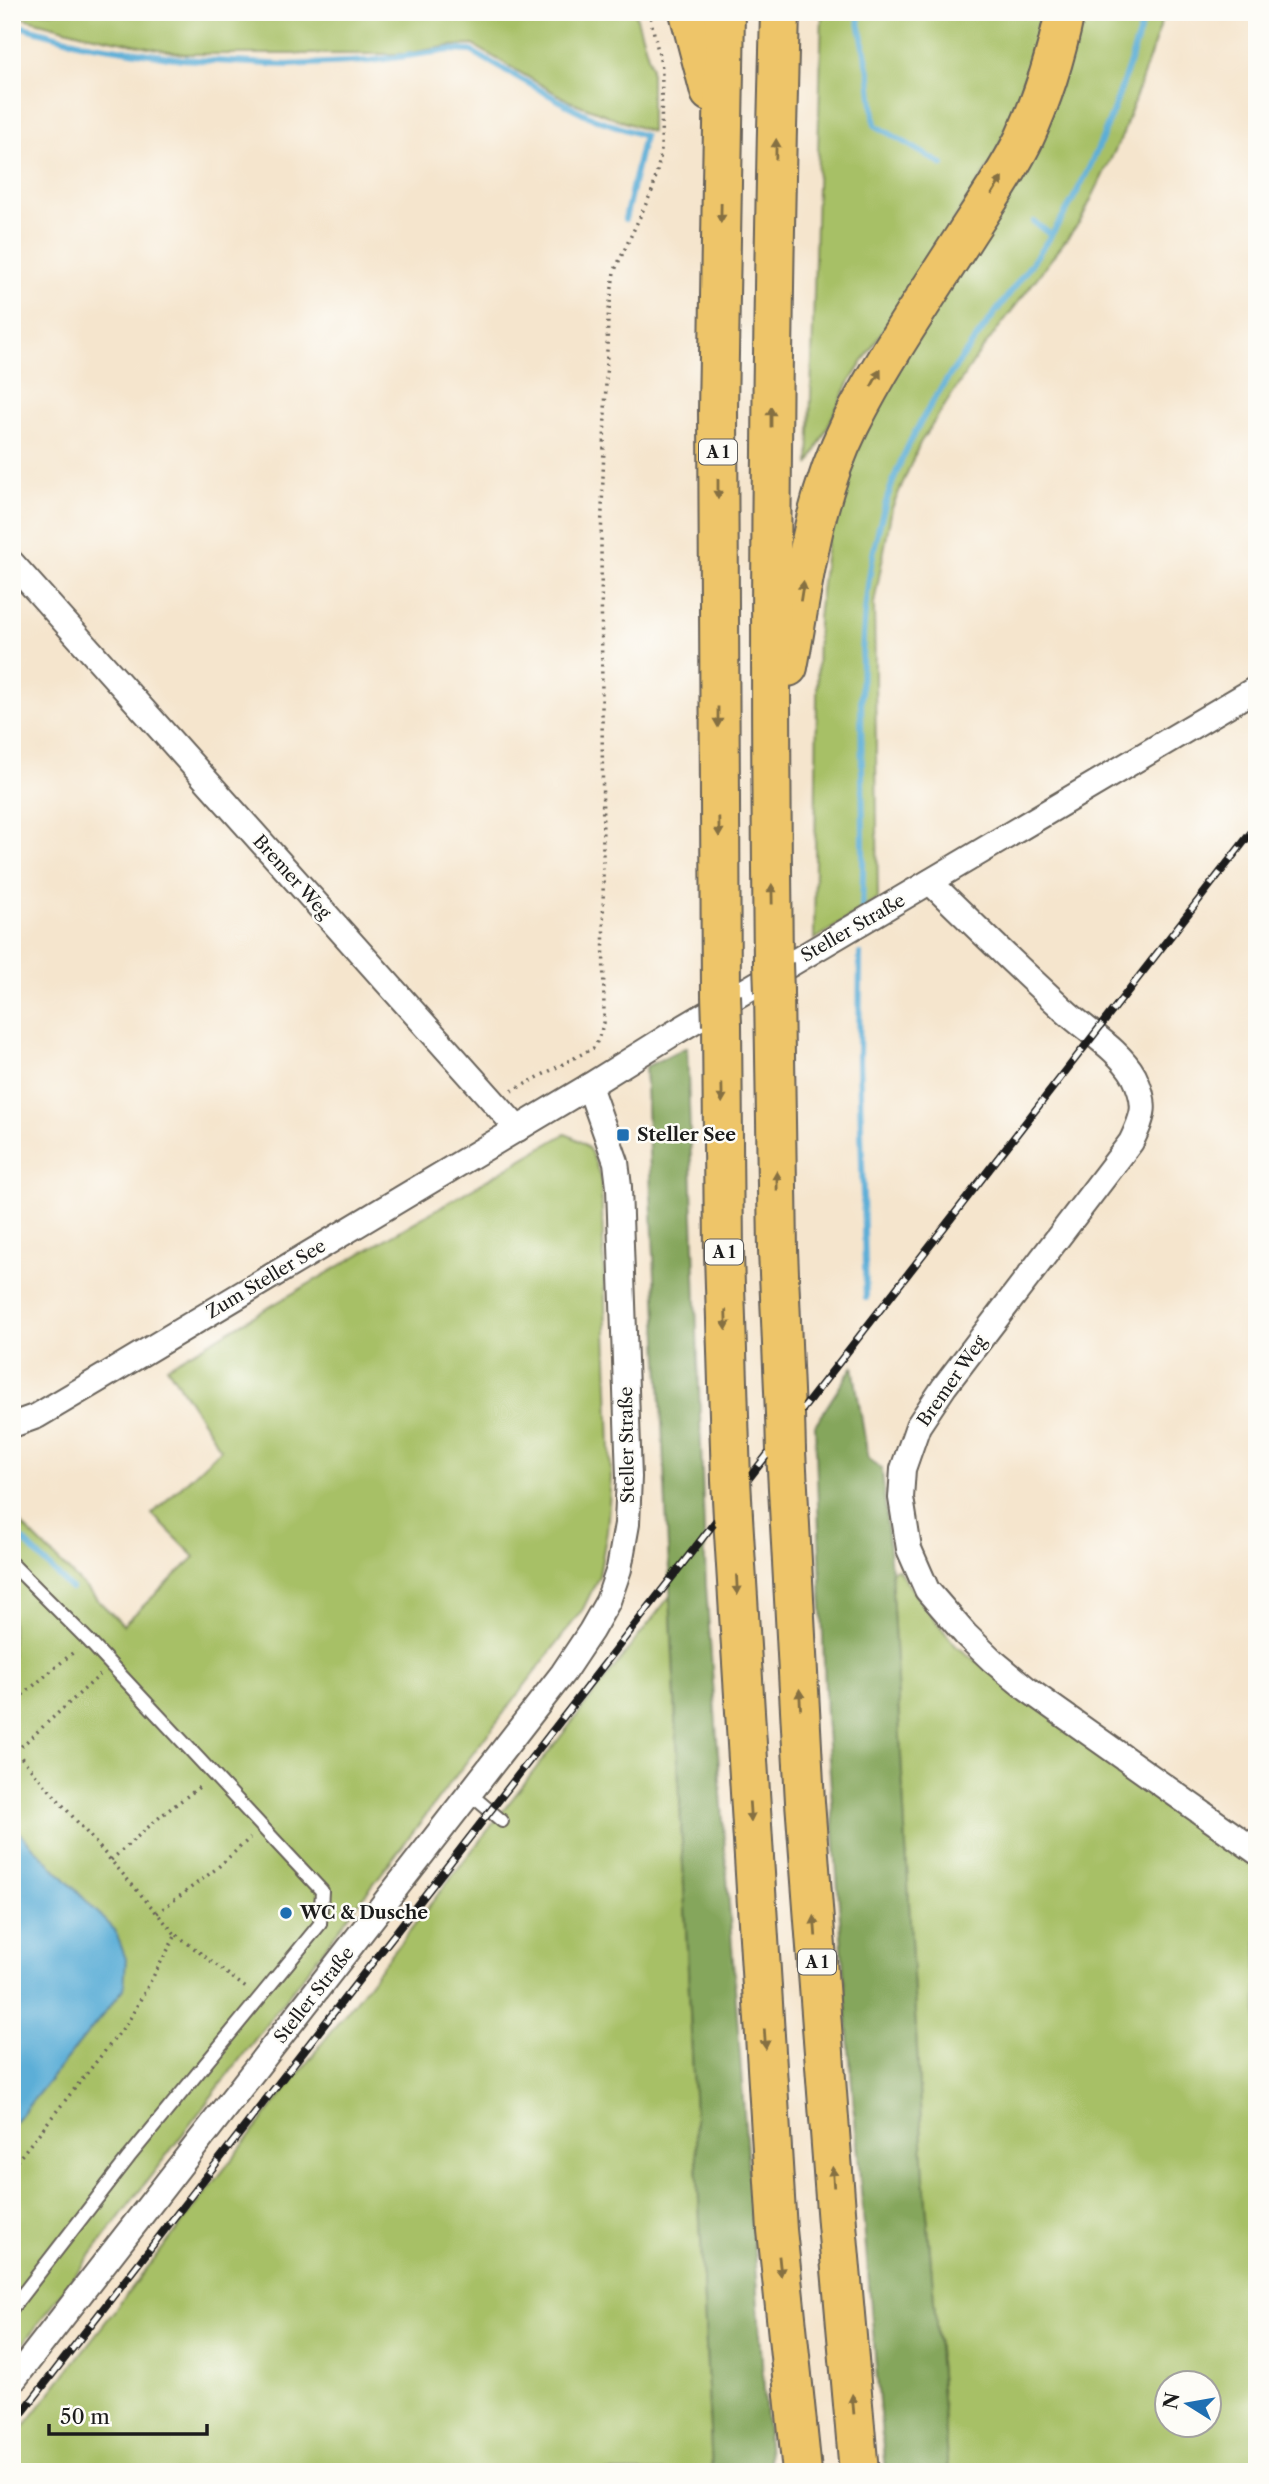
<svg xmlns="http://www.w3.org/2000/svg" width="1269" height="2484" viewBox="0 0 1269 2484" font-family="'Libre Caslon Text',serif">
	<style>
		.green { fill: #a7c066; stroke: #626e41; stroke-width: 2; fill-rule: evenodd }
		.forest { fill: #85a65b; stroke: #50613c; stroke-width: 2 }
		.water { fill: #5baed7; stroke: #3c657a; stroke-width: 2 }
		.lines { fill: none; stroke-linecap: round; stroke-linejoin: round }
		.stream { stroke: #5baed7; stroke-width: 6 }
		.lane-casing { stroke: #68625a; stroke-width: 16 }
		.street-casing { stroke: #68625a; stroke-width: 28 }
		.highway-casing { stroke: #68625a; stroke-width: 42 }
		.path { stroke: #68625a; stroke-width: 3.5; stroke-dasharray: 2 5; stroke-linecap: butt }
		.lane { stroke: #fff; stroke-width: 12 }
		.street { stroke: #fff; stroke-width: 24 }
		.highway { stroke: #eec569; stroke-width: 38 }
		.rail-casing { stroke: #1c1c1c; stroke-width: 8 }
		.rail { stroke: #fdfcf7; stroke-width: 5; stroke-dasharray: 16; stroke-linecap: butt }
		.highway-bridge-casing { stroke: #68625a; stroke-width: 42; stroke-linecap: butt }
		.highway-bridge { stroke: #eec569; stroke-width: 38 }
		.oneway { fill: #857042 }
		.poi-dot { fill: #1f6fb2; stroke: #fdfcf7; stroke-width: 2.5 }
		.labels { text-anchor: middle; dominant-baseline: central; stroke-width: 5; stroke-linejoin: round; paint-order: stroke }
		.shield { fill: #fdfcf7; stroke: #605f5e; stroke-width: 2 }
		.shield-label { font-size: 16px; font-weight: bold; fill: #1c1c1c }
		.street-label { font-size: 18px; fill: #1c1c1c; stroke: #fdfcf7 }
		.poi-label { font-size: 18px; font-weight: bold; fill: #1c1c1c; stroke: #fdfcf7; text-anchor: start }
	</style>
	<rect width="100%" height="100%" fill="#fdfcf7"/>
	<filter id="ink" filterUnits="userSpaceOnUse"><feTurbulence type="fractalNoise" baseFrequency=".0143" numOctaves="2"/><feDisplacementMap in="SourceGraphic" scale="14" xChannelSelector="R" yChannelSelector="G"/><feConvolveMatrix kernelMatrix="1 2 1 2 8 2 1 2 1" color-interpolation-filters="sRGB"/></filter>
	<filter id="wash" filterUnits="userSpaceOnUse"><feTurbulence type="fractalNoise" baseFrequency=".00686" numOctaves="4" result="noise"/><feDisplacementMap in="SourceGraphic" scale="28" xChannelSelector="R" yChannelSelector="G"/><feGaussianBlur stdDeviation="1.57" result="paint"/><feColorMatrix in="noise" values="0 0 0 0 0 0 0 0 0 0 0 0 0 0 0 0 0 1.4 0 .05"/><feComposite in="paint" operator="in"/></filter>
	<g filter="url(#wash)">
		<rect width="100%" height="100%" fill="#f5e5cd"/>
		<g class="green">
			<path d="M 12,12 L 635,12 L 651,66 L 651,132 L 569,101 L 473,45 L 450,46 L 405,54 L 183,54 L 84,34 L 12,15 Z"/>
			<path d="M 822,12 L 1046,12 L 1032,71 L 991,163 L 849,383 L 809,465 Z"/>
			<path d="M 1088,12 L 1162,12 L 1160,27 L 1122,136 L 1081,220 L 978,355 L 920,443 L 892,508 L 874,604 L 878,899 L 814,940 L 818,618 L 830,514 L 867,418 L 1047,119 Z"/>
			<path d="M 565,1134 C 593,1144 593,1155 601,1181 L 611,1477 L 607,1531 L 599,1576 L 583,1609 L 12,2358 L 12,1515 L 123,1625 L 195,1557 L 152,1514 L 221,1449 L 167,1367 Z"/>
			<path d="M 898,1569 L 919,1600 L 956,1646 L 1257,1864 L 1257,2472 L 948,2472 L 924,2178 L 891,1571 ZM 1168,2382 L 1210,2382 L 1210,2424 L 1168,2424 Z"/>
			<path d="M 670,1596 L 712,2472 L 12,2472 L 12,2442 Z"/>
		</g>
		<g class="forest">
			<path d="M 687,1047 L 706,1586 L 770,2472 L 712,2472 L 645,1067 Z"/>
			<path d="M 853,1366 L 868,1458 L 882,1470 L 891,1571 L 924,2178 L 948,2472 L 885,2472 L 849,2049 L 826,1716 L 815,1425 Z"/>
		</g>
		<path class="water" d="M 12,1825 L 115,1930 L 126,1959 L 124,1989 L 12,2126 Z"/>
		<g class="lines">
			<g class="stream">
				<path d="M 857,12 L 870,77 L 875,125 L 943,165"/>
				<path d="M 12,24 L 81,43 L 181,59 L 287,65 L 370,61 L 450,50 L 471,51 L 565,104 L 593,118 L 644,136 L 625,219"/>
				<path d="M 1034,222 L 1051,235"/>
				<path d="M 862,909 C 869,760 840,600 902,459 C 940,373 1007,305 1057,226 C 1099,161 1123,86 1146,12"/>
				<path d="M 860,954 L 859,1061 L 866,1298"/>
				<path d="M 12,1529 L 71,1589"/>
			</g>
		</g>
	</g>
	<g filter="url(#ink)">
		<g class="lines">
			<g class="lane-casing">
				<g id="lane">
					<path d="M 12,1564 L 88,1640 L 322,1891 L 320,1924 L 129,2157 L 12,2308"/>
					<path d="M 469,1793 L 502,1821"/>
				</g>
			</g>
			<g class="street-casing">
				<g id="street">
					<path d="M 12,563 L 518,1129"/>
					<path d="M 930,882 C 974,925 1018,968 1063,1009 C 1085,1030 1119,1049 1134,1076 C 1148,1105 1144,1115 1131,1142 L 944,1387 L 918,1426 L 903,1469 L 901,1498 L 909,1549 L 927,1590 L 965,1634 L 993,1661 L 1027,1689 L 1257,1852"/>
					<path d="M 12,1425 L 37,1416 L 103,1377 L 589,1086 L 669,1036 L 1257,688"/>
					<path d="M 12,2382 L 563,1673 L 591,1631 L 608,1601 L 619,1569 L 627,1524 L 629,1477 L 619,1187 L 616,1162 L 589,1086"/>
				</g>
			</g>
			<g class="highway-casing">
				<g id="highway">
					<path d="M 689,12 L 710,92"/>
					<path d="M 788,667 C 804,583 811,503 850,425 C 883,359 926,297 966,234 C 986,203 1008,172 1024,139 C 1043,98 1056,56 1065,12"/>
					<path d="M 773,963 C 769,646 771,329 780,12"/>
					<path d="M 774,992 L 778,1250 L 785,1414"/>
					<path d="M 721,995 L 718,411 L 725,12"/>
					<path d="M 722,1025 L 724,1254 L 731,1480"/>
					<path d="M 786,1451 L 805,1802 L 837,2224 L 859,2472"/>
					<path d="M 733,1517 L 777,2230 L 802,2472"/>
				</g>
			</g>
			<g class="path">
				<path d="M 512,1091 L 595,1047 L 604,1023 L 601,541 L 608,318 L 614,272 L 653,189 L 661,154 L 662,68 L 649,12"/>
				<path d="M 12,1704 L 76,1650"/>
				<path d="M 12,1747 L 176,1935 L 128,2022 L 12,2167"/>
				<path d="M 16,1751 L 100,1675"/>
				<path d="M 111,1860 L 162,1815 L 202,1785"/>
				<path d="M 157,1913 L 216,1869 L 250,1838"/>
				<path d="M 177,1935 L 246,1988"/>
			</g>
			<use href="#lane" class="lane"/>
			<use href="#street" class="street"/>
			<use href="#highway" class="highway"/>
			<g class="rail-casing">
				<path id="rail" d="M 12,2426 L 1257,825"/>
			</g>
			<use href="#rail" class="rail"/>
			<g class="highway-bridge-casing">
				<g id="highway-bridge">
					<path d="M 773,963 L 774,992"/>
					<path d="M 721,995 L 722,1025"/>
					<path d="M 785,1414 L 786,1451"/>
					<path d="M 731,1480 L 733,1517"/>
				</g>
			</g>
			<use href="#highway-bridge" class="highway-bridge"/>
		</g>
		<defs><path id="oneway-solid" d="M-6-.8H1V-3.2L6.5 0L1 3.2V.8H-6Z" transform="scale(1.75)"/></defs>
		<g class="oneway">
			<use href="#oneway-solid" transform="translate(776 149) rotate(-89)"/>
			<use href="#oneway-solid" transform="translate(997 186) rotate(-59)"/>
			<use href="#oneway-solid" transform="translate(721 213) rotate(91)"/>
			<use href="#oneway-solid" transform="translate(876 378) rotate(-61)"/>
			<use href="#oneway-solid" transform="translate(771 417) rotate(-90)"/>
			<use href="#oneway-solid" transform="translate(718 489) rotate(90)"/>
			<use href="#oneway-solid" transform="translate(802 591) rotate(-81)"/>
			<use href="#oneway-solid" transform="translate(718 717) rotate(90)"/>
			<use href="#oneway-solid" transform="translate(719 827) rotate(89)"/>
			<use href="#oneway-solid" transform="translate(772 894) rotate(-91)"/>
			<use href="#oneway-solid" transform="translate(722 1093) rotate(89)"/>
			<use href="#oneway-solid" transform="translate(777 1181) rotate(-91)"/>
			<use href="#oneway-solid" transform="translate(726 1320) rotate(88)"/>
			<use href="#oneway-solid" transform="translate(737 1585) rotate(87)"/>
			<use href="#oneway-solid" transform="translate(800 1699) rotate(-93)"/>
			<use href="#oneway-solid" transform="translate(750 1812) rotate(86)"/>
			<use href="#oneway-solid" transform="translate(815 1926) rotate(-94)"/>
			<use href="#oneway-solid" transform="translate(765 2039) rotate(86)"/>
			<use href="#oneway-solid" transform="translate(833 2177) rotate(-94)"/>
			<use href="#oneway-solid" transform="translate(780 2266) rotate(84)"/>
			<use href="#oneway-solid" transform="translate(853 2404) rotate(-95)"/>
		</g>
	</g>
	<g class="poi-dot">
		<rect x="616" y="1128" width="14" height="14" rx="3.5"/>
		<circle cx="286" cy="1913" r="7"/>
	</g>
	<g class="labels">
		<g class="shield">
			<rect x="699" y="439.5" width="38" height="25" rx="5"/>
			<rect x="705" y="1239.5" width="38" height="25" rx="5"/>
			<rect x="798" y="1949.5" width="38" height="25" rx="5"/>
		</g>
		<g class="shield-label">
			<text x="718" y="452">A 1</text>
			<text x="724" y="1252">A 1</text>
			<text x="817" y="1962">A 1</text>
		</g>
		<g class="street-label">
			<text transform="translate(292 877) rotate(48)">Bremer Weg</text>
			<text transform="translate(853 928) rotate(-30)">Steller Straße</text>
			<text transform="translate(266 1279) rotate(-31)">Zum Steller See</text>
			<text transform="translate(952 1381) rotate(-55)">Bremer Weg</text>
			<text transform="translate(627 1445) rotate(-91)">Steller Straße</text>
			<text transform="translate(314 1995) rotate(-52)">Steller Straße</text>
		</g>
		<g class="poi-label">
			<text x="637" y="1135">Steller See</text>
			<text x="300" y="1913">WC &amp; Dusche</text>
		</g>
	</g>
	<rect width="1269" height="2484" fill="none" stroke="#fdfcf7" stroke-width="42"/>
	<g transform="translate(1188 2404) rotate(281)"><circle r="33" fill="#fdfcf7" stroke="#a3a29f" stroke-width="2"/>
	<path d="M0-5L12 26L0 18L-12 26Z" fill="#1f6fb2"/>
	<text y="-10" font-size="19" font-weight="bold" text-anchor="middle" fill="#1c1c1c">N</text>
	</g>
	<path d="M49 2424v10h158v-10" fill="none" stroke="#1c1c1c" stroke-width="3.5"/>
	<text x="60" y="2424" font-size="21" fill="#1c1c1c" stroke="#fdfcf7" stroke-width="5" paint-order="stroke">50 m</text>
</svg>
